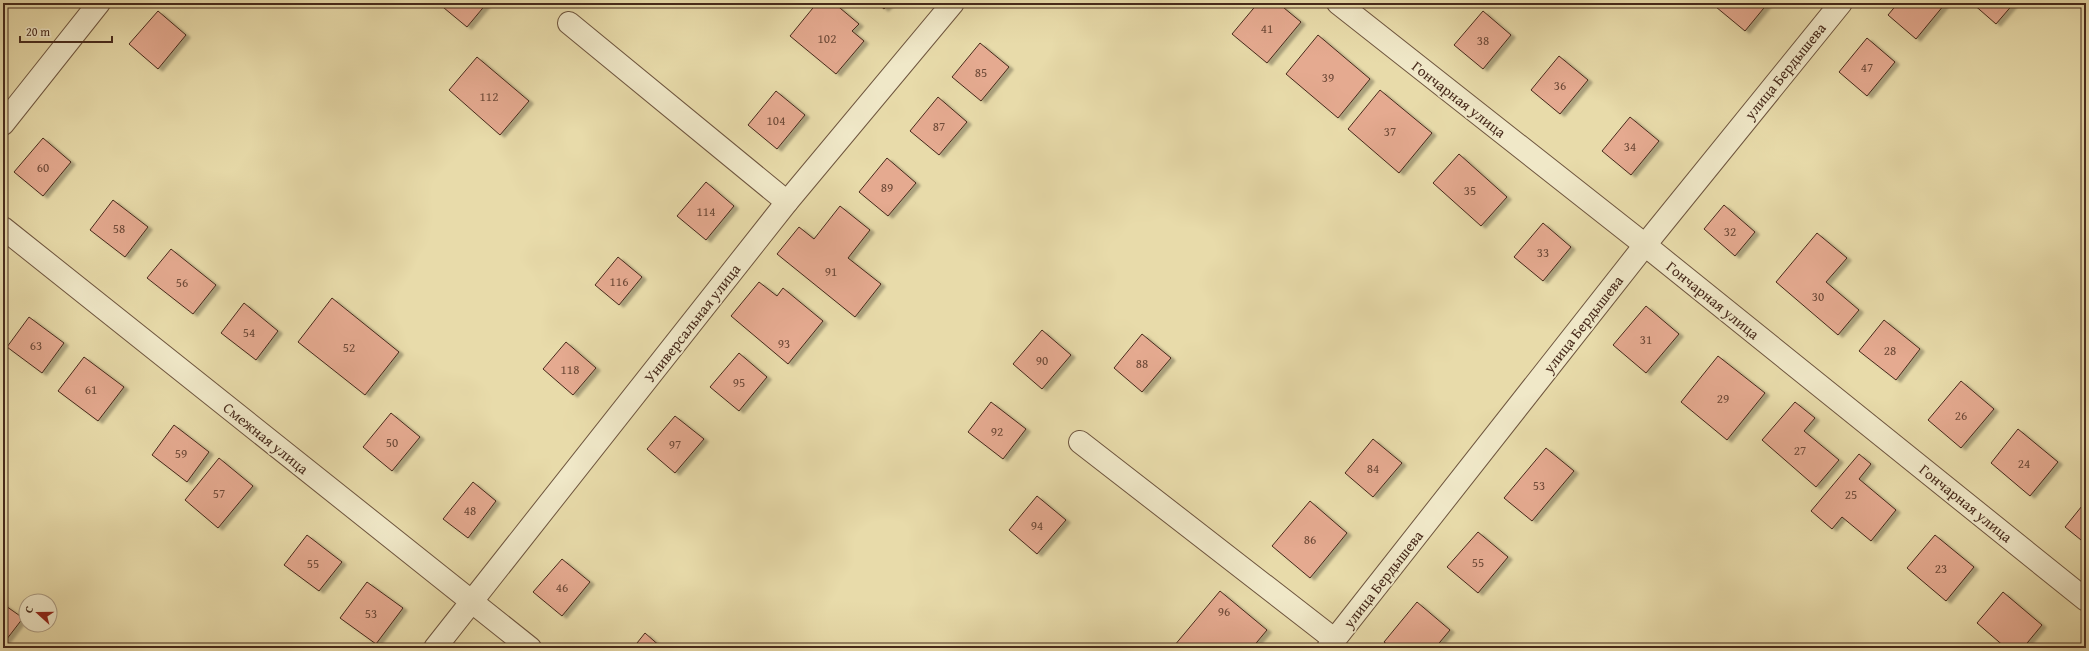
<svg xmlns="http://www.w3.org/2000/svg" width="2089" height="651" viewBox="0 0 2089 651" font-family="'Gentium Book Plus',serif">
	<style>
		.building { fill: #e5aa90; stroke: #472a1b; filter: url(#shadow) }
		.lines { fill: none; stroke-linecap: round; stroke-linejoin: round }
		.minor-casing { stroke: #6f563f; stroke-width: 24 }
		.minor { stroke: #f0e8c8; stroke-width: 22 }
		.labels { text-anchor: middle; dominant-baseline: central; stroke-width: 3.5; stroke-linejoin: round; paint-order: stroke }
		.number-label { font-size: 13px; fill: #6e4a38 }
		.street-label { font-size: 15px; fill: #472a1b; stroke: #f0e8c8 }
	</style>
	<defs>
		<filter id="shadow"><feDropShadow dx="4.5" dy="2.5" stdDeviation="1" flood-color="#0004"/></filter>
	</defs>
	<rect width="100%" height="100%" fill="#e8dbaa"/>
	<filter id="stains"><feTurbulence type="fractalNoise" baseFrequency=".005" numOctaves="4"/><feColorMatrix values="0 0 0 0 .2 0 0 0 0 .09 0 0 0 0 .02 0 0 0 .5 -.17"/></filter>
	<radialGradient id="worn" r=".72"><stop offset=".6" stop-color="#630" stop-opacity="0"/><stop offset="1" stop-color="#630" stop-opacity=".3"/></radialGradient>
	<g class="building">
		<path d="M 438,3 L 487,3 L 467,27 Z"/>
		<path d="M 817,3 L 834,3 L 859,24 L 852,31 L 864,41 L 836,74 L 790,36 Z"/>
		<path d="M 877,3 L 890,3 L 884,9 Z"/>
		<path d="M 1258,3 L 1278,3 L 1301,22 L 1267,63 L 1232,34 Z"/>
		<path d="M 1720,3 L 1768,3 L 1745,31 L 1716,7 Z"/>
		<path d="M 1898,3 L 1941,3 L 1944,5 L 1916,39 L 1888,15 Z"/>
		<path d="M 1972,3 L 2014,3 L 1996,24 Z"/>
		<path d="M 158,11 L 186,35 L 158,69 L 129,44 Z"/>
		<path d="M 1483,11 L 1511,35 L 1483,69 L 1454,45 Z"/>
		<path d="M 1318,35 L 1370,79 L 1338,118 L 1286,74 Z"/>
		<path d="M 1867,38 L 1895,62 L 1867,96 L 1839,72 Z"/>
		<path d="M 980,43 L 1009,67 L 981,101 L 952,77 Z"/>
		<path d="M 1559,56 L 1588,80 L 1560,114 L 1531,90 Z"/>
		<path d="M 477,57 L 529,101 L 500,135 L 449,90 Z"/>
		<path d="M 1380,90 L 1432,133 L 1399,173 L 1348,129 Z"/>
		<path d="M 776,91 L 805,115 L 777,149 L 748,125 Z"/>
		<path d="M 938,97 L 967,122 L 939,155 L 910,131 Z"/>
		<path d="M 1630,117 L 1659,141 L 1631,175 L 1602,151 Z"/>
		<path d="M 43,138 L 71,162 L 43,196 L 14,172 Z"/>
		<path d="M 1459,154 L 1507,197 L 1481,226 L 1433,183 Z"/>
		<path d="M 887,158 L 916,183 L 888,216 L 859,192 Z"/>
		<path d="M 706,182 L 734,206 L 706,240 L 677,216 Z"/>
		<path d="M 113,200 L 148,227 L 125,257 L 90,230 Z"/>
		<path d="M 1724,205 L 1755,232 L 1735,256 L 1704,229 Z"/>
		<path d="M 840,206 L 870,230 L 848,258 L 881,284 L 855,317 L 777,254 L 799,227 L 814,239 Z"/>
		<path d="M 1543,223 L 1571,247 L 1543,281 L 1514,257 Z"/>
		<path d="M 1817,233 L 1847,258 L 1826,282 L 1859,310 L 1838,335 L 1776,282 Z"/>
		<path d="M 171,249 L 216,285 L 193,314 L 147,278 Z"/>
		<path d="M 618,257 L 642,277 L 619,305 L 595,285 Z"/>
		<path d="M 759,282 L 777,296 L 783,288 L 823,321 L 788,364 L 731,316 Z"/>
		<path d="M 332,298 L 399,352 L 365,395 L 298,342 Z"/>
		<path d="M 244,303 L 278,331 L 256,360 L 221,333 Z"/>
		<path d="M 1646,306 L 1679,334 L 1646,373 L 1613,345 Z"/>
		<path d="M 29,317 L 64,343 L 42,373 L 7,347 Z"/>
		<path d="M 1884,320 L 1920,349 L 1896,380 L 1859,351 Z"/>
		<path d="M 1042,330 L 1071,355 L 1042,389 L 1013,364 Z"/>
		<path d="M 1142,334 L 1171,358 L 1142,392 L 1114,368 Z"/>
		<path d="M 566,342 L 596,368 L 573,395 L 543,369 Z"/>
		<path d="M 739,353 L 767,377 L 739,411 L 710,387 Z"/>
		<path d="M 1718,356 L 1765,393 L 1727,440 L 1681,402 Z"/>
		<path d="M 84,357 L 124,387 L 98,421 L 58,391 Z"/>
		<path d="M 1961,381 L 1994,409 L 1961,448 L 1928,420 Z"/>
		<path d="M 991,402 L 1026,429 L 1003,459 L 968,432 Z"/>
		<path d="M 1795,402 L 1815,418 L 1804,431 L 1839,460 L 1816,487 L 1762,440 Z"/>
		<path d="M 391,413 L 420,437 L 392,471 L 363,447 Z"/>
		<path d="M 675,416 L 704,439 L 675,473 L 647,449 Z"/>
		<path d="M 174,425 L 209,452 L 187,482 L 152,455 Z"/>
		<path d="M 2018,429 L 2058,462 L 2030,496 L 1991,463 Z"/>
		<path d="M 1373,439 L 1402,463 L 1373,497 L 1345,473 Z"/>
		<path d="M 1546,448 L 1574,471 L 1532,521 L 1504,498 Z"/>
		<path d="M 1859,454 L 1871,464 L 1859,479 L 1896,510 L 1871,541 L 1842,517 L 1832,529 L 1811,511 Z"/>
		<path d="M 219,458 L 253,486 L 218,528 L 185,500 Z"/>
		<path d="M 473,482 L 496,501 L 468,538 L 443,519 Z"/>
		<path d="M 1037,496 L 1066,520 L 1037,554 L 1009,530 Z"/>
		<path d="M 1310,501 L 1347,533 L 1310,578 L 1272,546 Z"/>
		<path d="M 2086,501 L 2086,544 L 2065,527 Z"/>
		<path d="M 1478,532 L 1508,557 L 1478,593 L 1447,567 Z"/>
		<path d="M 307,535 L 342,562 L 319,591 L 284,565 Z"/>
		<path d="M 1935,535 L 1974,567 L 1946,601 L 1907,568 Z"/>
		<path d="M 562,559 L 590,582 L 562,616 L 533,592 Z"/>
		<path d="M 367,582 L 403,608 L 376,644 L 340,618 Z"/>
		<path d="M 1220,591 L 1267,630 L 1252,648 L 1176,648 L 1174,646 Z"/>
		<path d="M 2003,592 L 2042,625 L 2023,648 L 2006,648 L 1977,623 Z"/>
		<path d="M 1417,602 L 1450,630 L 1435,648 L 1392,648 L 1384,642 Z"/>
		<path d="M 3,604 L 23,618 L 3,644 Z"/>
		<path d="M 645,633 L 662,648 L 633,648 Z"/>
	</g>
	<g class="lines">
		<g class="minor-casing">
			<g id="minor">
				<path d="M 1338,3 L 1645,245 L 2086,600"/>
				<path d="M 569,23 L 787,202"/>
				<path d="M 3,124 L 99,3"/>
				<path d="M 3,228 L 530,648"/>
				<path d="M 1080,442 L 1335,640"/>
				<path d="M 435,648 L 787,202 L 953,3"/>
				<path d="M 1328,648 L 1645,245 L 1841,3"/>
			</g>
		</g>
		<use href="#minor" class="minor"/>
	</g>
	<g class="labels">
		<g class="number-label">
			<text x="1267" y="28">41</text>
			<text x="827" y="38">102</text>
			<text x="1483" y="40">38</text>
			<text x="1867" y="67">47</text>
			<text x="981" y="72">85</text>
			<text x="1328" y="77">39</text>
			<text x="1560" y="85">36</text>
			<text x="489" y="96">112</text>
			<text x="776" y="120">104</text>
			<text x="939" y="126">87</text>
			<text x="1390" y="131">37</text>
			<text x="1630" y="146">34</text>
			<text x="43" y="167">60</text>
			<text x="887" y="187">89</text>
			<text x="1470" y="190">35</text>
			<text x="706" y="211">114</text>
			<text x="119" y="228">58</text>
			<text x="1730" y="231">32</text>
			<text x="1543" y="252">33</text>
			<text x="831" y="271">91</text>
			<text x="619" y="281">116</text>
			<text x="182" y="282">56</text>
			<text x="1818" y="296">30</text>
			<text x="249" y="332">54</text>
			<text x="1646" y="339">31</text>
			<text x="784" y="343">93</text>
			<text x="36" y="345">63</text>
			<text x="349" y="347">52</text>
			<text x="1890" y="350">28</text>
			<text x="1042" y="360">90</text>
			<text x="1142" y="363">88</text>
			<text x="570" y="369">118</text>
			<text x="739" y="382">95</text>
			<text x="91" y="389">61</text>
			<text x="1723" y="398">29</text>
			<text x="1961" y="415">26</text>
			<text x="997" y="431">92</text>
			<text x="392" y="442">50</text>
			<text x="675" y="444">97</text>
			<text x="1800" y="450">27</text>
			<text x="181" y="453">59</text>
			<text x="2024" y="463">24</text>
			<text x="1373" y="468">84</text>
			<text x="1539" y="485">53</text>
			<text x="219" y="493">57</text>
			<text x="1851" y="494">25</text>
			<text x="470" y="510">48</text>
			<text x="1037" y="525">94</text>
			<text x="1310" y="539">86</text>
			<text x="1478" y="562">55</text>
			<text x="313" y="563">55</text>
			<text x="1941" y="568">23</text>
			<text x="562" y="587">46</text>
			<text x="1224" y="611">96</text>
			<text x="371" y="613">53</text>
		</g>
		<g class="street-label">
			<text transform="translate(1785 71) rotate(-51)">улица Бердышева</text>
			<text transform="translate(1459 99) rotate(38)">Гончарная улица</text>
			<text transform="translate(1713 300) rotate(39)">Гончарная улица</text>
			<text transform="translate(692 323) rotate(-52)">Универсальная улица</text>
			<text transform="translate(1583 324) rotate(-52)">улица Бердышева</text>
			<text transform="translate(266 438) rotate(39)">Смежная улица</text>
			<text transform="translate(1966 503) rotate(39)">Гончарная улица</text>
			<text transform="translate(1383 579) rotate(-52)">улица Бердышева</text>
		</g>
	</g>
	<rect width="2089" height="651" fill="none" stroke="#e8dbaa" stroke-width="16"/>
	<rect x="4" y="4" width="2081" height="643" fill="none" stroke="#472a1b" stroke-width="2"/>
	<rect x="8" y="8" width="2073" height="635" fill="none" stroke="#472a1b"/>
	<g transform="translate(38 613) rotate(291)"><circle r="19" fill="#f0e8c8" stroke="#ac9c83"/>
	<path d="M0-3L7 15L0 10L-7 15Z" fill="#8f2418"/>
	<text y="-6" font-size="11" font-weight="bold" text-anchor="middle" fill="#472a1b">С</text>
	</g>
	<path d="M20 36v6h92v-6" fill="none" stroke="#472a1b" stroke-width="2"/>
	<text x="26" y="36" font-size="12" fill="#472a1b" stroke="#f0e8c8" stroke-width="3" paint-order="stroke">20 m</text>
	<rect width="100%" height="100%" filter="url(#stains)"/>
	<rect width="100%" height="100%" fill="url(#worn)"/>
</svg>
